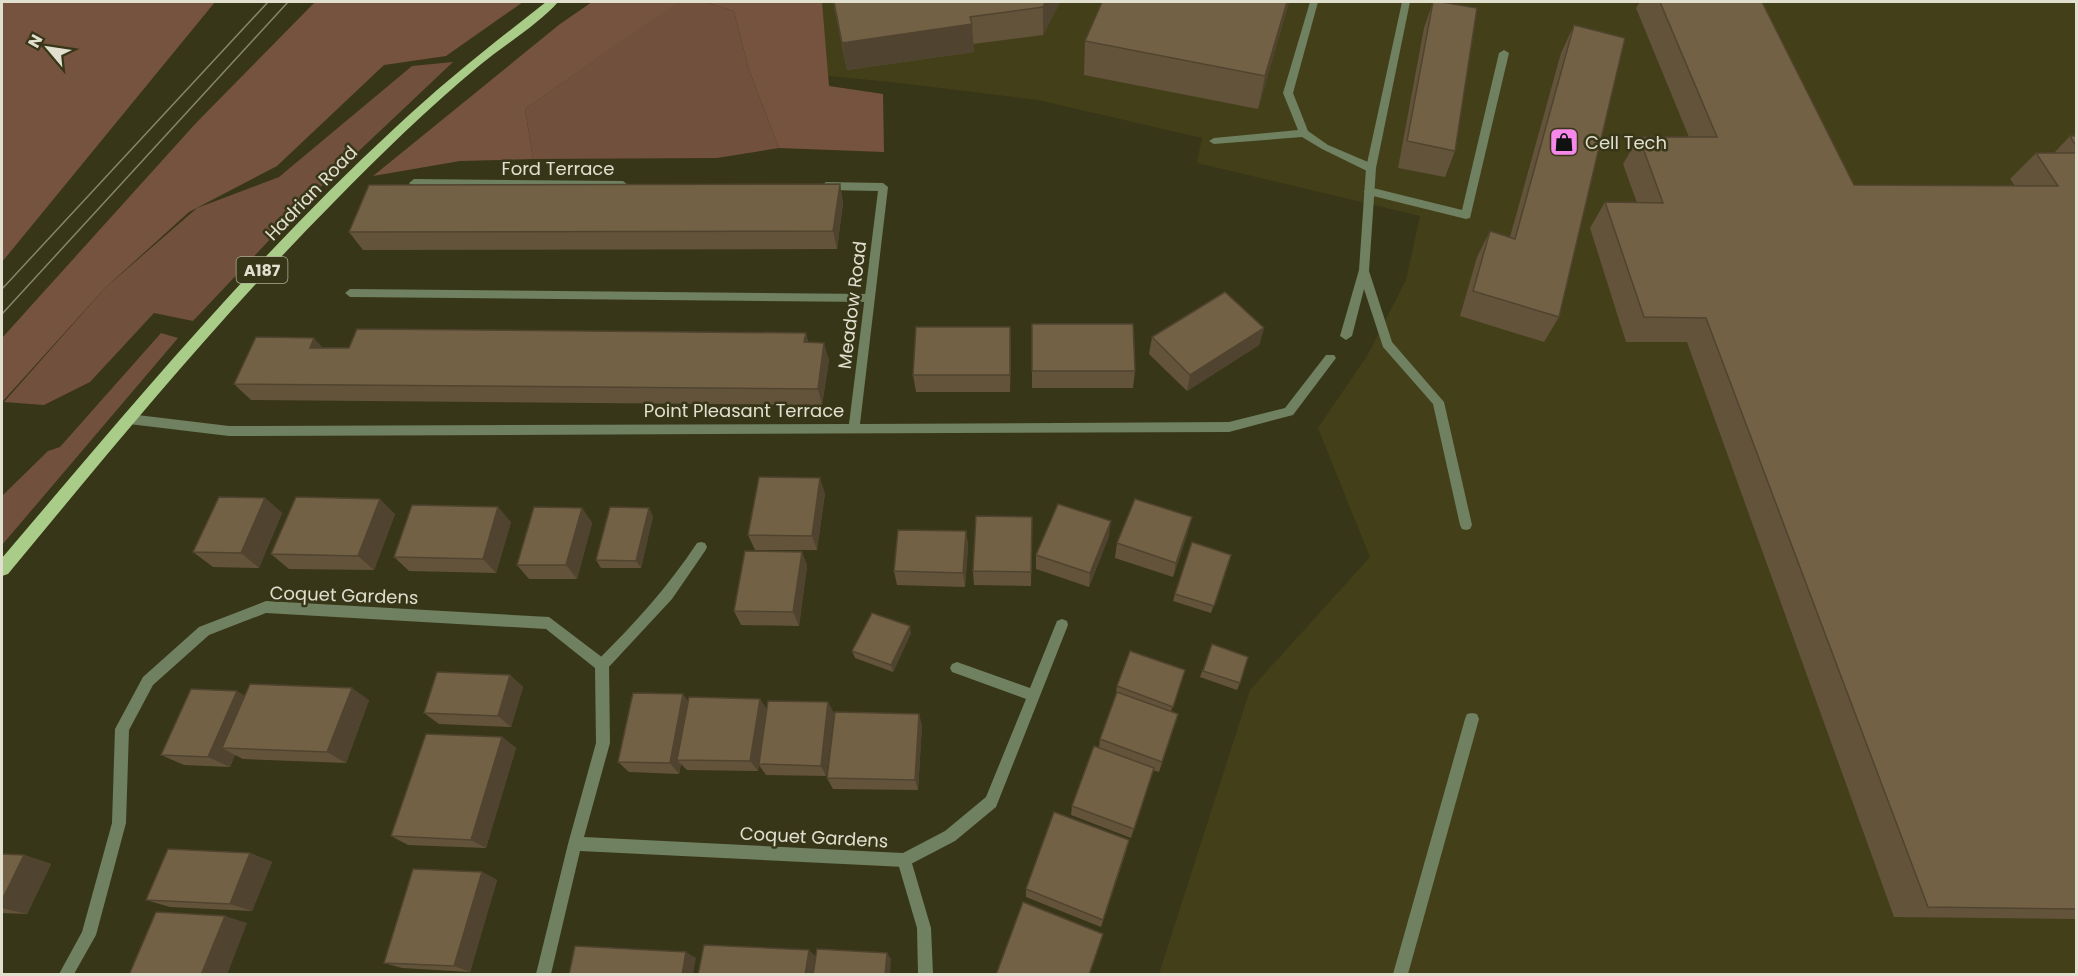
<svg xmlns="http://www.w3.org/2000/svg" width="2078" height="976" viewBox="0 0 2078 976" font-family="Poppins,sans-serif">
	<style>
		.built { fill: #433f19 }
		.green { fill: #71503d }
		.forest { fill: #76533e }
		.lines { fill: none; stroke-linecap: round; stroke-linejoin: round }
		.lane { fill: #6f8160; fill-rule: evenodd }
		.street { fill: #6f8160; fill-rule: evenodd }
		.primary { fill: #a9cd88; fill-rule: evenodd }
		.tram { stroke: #86856d; stroke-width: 1.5 }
		.wall { fill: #63533b }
		.shaded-wall { fill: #504430 }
		.building { fill: #736145; stroke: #504430; stroke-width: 1.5 }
		.labels { text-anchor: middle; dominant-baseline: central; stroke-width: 5; stroke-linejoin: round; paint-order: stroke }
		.shield { fill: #383618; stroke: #aead98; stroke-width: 1.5 }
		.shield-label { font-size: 16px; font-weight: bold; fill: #e1e0cf }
		.poi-label { font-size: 18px; fill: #e1e0cf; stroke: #383618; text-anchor: start }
		.street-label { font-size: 18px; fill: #e1e0cf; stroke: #383618 }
	</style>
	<rect width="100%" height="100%" fill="#383618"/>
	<path class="built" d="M 821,2 L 2076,2 L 2076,974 L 1159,974 L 1250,690 L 1370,557 L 1318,428 L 1367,356 L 1406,280 L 1420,216 L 1197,163 L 1202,138 L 1038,100 L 900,83 L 819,75 Z"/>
	<g class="green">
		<path d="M 677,2 L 705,2 L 734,11 L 749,70 L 779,148 L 717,158 L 533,159 L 525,109 Z"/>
		<path d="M 453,62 L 308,199 L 193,321 L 154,313 L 90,382 L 44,405 L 4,402 L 105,288 L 197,208 L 279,177 L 412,66 Z"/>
		<path d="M 161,333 L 178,338 L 2,545 L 2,496 L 48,451 L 60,447 Z"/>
	</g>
	<g class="forest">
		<path d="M 2,2 L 215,2 L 2,262 Z"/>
		<path d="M 315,2 L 523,2 L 446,56 L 384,65 L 277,166 L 189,212 L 105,288 L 2,402 L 2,338 L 196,123 Z"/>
		<path d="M 592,2 L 678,2 L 525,109 L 533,159 L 460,161 L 373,176 L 560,24 Z"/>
		<path d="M 705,2 L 822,2 L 829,86 L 883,94 L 884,152 L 779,148 L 749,70 L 734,11 Z"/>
	</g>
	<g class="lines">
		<g class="lane">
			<path d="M 1310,2 L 1318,2 L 1293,93 L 1308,131 L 1328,145 L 1375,165 L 1375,171 L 1367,171 L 1322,149 L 1302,137 L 1214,144 L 1209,141 L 1214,138 L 1298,130 L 1283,93 Z"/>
			<path d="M 1504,50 L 1509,53 L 1470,218 L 1466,219 L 1365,194 L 1364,191 L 1369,187 L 1462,210 L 1499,53 Z"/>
			<path d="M 350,289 L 870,294 L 875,298 L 870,302 L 350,297 L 345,293 Z"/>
			<path d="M 701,542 L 705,543 L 707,547 L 705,551 L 672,599 L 607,669 L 602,671 L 597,669 L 595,665 L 597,661 C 634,624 668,587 697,543 Z"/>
			<path d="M 1472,713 L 1477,714 L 1479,719 L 1408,974 L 1393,974 L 1465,719 L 1467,714 Z"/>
			<path d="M 904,853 L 909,855 L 911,860 L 931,928 L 933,974 L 918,974 L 917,928 L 897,860 L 899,855 Z"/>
		</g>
		<g class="street">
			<path d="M 1402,2 L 1410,2 L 1376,168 L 1369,271 L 1392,342 L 1444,402 L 1472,525 L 1470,529 L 1466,530 L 1462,529 L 1460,525 L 1433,404 L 1383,347 L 1364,289 L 1352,336 L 1346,340 L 1340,336 L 1359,270 L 1366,168 Z"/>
			<path d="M 414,179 L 623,181 L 628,185 L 623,189 L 414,187 L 409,183 Z"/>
			<path d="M 826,182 L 883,183 L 888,187 L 860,424 L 1229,422 L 1285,408 L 1326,355 L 1334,355 L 1336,358 L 1293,415 L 1229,432 L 229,436 L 129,424 L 125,422 L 123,419 L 125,416 L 129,414 L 229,426 L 849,424 L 878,191 L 826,190 L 821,186 Z"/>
			<path d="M 266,601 L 549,617 L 607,661 L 609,665 L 610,743 L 584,837 L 903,853 L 945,831 L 986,797 L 1026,699 L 952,672 L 950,668 L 952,664 L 957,662 L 1030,688 L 1057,621 L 1062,619 L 1067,621 L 1068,625 L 996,807 L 955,841 L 909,865 L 904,867 L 580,851 L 551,974 L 536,974 L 568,844 L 596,743 L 595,668 L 546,629 L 266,613 L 209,635 L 153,685 L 129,730 L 126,823 L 96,935 L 74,974 L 59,974 L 82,932 L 112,823 L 115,729 L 143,677 L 199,627 Z"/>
		</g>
		<path class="primary" d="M 546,2 L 558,2 C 541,22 502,47 480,65 C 429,107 381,154 334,202 C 218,319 113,447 8,574 L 2,576 L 2,558 C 128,410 253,259 396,127 C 444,82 495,42 546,2 Z"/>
		<g class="tram">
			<path d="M 2,289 L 268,2"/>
			<path d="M 2,314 L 288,2"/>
		</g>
	</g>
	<g class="wall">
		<path d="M 833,2 L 1060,2 L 1043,35 L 973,44 L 974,52 L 847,70 Z"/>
		<path d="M 1289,2 L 1258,109 L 1084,75 L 1085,41 Z"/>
		<path d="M 1433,2 L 1455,151 L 1445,177 L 1398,168 L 1424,28 Z"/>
		<path d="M 1640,2 L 1762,2 L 1854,185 L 2015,186 L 2010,179 L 2036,153 L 2054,153 L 2070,136 L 2076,136 L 2076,919 L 1894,917 L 1687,342 L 1626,342 L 1590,228 L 1605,202 L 1637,203 L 1623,164 L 1639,137 L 1689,137 L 1636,8 Z"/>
		<path d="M 1574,25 L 1559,317 L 1544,342 L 1460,316 L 1477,257 L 1490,231 L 1510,237 L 1561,53 Z"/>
		<path d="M 840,184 L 843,203 L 837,249 L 363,250 L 349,232 Z"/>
		<path d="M 1032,324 L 1135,371 L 1133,388 L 1032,388 Z"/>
		<path d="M 1264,328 L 1259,345 L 1187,391 L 1149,354 L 1152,337 Z"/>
		<path d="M 806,333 L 808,342 L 829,360 L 822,405 L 251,400 L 234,384 L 323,348 L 349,348 Z"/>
		<path d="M 1011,344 L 1010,392 L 916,392 L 913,375 Z"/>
		<path d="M 825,493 L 817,550 L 755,550 L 748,535 Z"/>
		<path d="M 265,498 L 282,513 L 259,568 L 213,567 L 193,552 Z"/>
		<path d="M 582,508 L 592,523 L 577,579 L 529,579 L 517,565 Z"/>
		<path d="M 395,514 L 374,570 L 289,569 L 271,554 Z"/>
		<path d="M 653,516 L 641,568 L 601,568 L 596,560 Z"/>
		<path d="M 511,522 L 496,573 L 409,571 L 394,557 Z"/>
		<path d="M 966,531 L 968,546 L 965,587 L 897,585 L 894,571 Z"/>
		<path d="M 1032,531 L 1031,586 L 974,585 L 973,571 Z"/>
		<path d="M 1188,532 L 1173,577 L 1115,558 L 1117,543 Z"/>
		<path d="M 1109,536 L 1089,587 L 1036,569 L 1036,555 Z"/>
		<path d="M 802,552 L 807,566 L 799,626 L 741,625 L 734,611 Z"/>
		<path d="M 1231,555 L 1211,613 L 1173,601 L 1175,594 Z"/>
		<path d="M 911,633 L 893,672 L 855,658 L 852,651 Z"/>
		<path d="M 1212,644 L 1240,683 L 1237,690 L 1200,677 Z"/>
		<path d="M 1185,670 L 1171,711 L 1178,714 L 1159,772 L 1153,770 L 1131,838 L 1071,815 L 1072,806 L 1099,748 L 1100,739 L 1117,693 L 1116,693 L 1117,686 Z"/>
		<path d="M 510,675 L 523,687 L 511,727 L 439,724 L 424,713 Z"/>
		<path d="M 245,695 L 369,700 L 346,763 L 243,759 L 235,755 L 230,767 L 184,765 L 161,755 Z"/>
		<path d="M 760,699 L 767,710 L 834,713 L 826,776 L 766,775 L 759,765 L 758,771 L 687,770 L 681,764 L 679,774 L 629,772 L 618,762 L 688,701 Z"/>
		<path d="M 922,725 L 918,790 L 833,789 L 827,778 Z"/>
		<path d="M 502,737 L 516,748 L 486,848 L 408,845 L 391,836 Z"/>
		<path d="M 1127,849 L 1101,927 L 1026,897 L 1026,889 Z"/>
		<path d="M 250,853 L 272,862 L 252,911 L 170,907 L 146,900 Z"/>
		<path d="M 2,854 L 24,855 L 51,864 L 27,914 L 2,913 Z"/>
		<path d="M 482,872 L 497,880 L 470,972 L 402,968 L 384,963 Z"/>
	</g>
	<g class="shaded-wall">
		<path d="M 1046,2 L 1060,2 L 1043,35 L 1043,7 Z"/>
		<path d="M 1287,2 L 1289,2 L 1258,109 L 1265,76 Z"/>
		<path d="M 972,24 L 974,52 L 847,70 L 842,43 Z"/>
		<path d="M 840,184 L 843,203 L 837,249 L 833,231 Z"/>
		<path d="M 1010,327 L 1011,344 L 1010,392 Z"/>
		<path d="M 1264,328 L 1259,345 L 1187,391 L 1190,375 Z"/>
		<path d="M 806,333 L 810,350 L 804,342 Z"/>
		<path d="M 314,338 L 329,355 L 310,348 Z"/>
		<path d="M 824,343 L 829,360 L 822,405 L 818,389 Z"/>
		<path d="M 820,478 L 825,493 L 817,550 L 812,536 Z"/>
		<path d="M 265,498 L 282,513 L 259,568 L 241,553 Z"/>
		<path d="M 380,499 L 395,514 L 374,570 L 358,556 Z"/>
		<path d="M 498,507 L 511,522 L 496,573 L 483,559 Z"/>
		<path d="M 582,508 L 592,523 L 577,579 L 566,565 Z"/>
		<path d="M 649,508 L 653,516 L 641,568 L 636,561 Z"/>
		<path d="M 1192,517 L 1188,532 L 1173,577 L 1176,563 Z"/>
		<path d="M 1111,521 L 1109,536 L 1089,587 L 1090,573 Z"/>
		<path d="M 966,531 L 968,546 L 965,587 L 963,573 Z"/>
		<path d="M 802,552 L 807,566 L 799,626 L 793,612 Z"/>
		<path d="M 910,626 L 911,633 L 893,672 L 891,665 Z"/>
		<path d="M 510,675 L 523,687 L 511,727 L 498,716 Z"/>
		<path d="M 352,688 L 369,700 L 346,763 L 327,752 Z"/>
		<path d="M 237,691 L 257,703 L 222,748 L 235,755 L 230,767 L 208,757 Z"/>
		<path d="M 683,694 L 692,706 L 677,760 L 681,764 L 679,774 L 670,763 Z"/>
		<path d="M 760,699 L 767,710 L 758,771 L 750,761 Z"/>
		<path d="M 828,702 L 834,713 L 826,776 L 821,766 Z"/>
		<path d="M 919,714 L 922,725 L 918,790 L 915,780 Z"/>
		<path d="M 502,737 L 516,748 L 486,848 L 471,840 Z"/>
		<path d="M 250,853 L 272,862 L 252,911 L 230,904 Z"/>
		<path d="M 24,855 L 51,864 L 27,914 L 2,908 L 2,900 Z"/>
		<path d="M 482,872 L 497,880 L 470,972 L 454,966 Z"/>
		<path d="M 225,916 L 247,923 L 227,975 L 201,975 Z"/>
		<path d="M 809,950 L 815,956 L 813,975 L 805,975 Z"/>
		<path d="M 686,952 L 696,958 L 693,975 L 682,975 Z"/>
		<path d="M 887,953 L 891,959 L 890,975 L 885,975 Z"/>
	</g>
	<g class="building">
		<path d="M 834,2 L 1046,2 L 1043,7 L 970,17 L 972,24 L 842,43 Z"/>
		<path d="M 1102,2 L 1287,2 L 1265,76 L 1085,41 Z"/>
		<path d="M 1433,2 L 1441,2 L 1477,8 L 1455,151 L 1407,141 Z"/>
		<path d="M 1660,2 L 1762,2 L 1854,185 L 2058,186 L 2036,153 L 2076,153 L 2076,909 L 1928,907 L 1706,318 L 1644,317 L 1605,202 L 1663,203 L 1639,137 L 1717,137 Z"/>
		<path d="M 1574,25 L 1625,38 L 1559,317 L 1473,291 L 1490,231 L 1515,239 Z"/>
		<path d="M 2070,136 L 2076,136 L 2076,146 Z"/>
		<path d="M 840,184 L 833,231 L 349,232 L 369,185 Z"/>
		<path d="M 1225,292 L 1264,328 L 1190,375 L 1152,337 Z"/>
		<path d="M 1032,324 L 1133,324 L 1135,371 L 1032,371 Z"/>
		<path d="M 916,327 L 1010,327 L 1010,375 L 913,375 Z"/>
		<path d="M 357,329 L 806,333 L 804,342 L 824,343 L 818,389 L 234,384 L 256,337 L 314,338 L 310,348 L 349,348 Z"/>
		<path d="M 759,477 L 820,478 L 812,536 L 748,535 Z"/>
		<path d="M 219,497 L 265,498 L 241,553 L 193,552 Z"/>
		<path d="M 296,497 L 380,499 L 358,556 L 271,554 Z"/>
		<path d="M 1135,499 L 1192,517 L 1176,563 L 1117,543 Z"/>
		<path d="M 1058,504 L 1111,521 L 1090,573 L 1036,555 Z"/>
		<path d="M 412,505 L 498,507 L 483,559 L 394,557 Z"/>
		<path d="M 534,507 L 582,508 L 566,565 L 517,565 Z"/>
		<path d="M 610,507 L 649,508 L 636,561 L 596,560 Z"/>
		<path d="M 976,516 L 1032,517 L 1031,572 L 973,571 Z"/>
		<path d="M 898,530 L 966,531 L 963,573 L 894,571 Z"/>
		<path d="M 1192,542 L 1231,555 L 1214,606 L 1175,594 Z"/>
		<path d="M 745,551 L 802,552 L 793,612 L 734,611 Z"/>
		<path d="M 872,613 L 910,626 L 891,665 L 852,651 Z"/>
		<path d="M 1212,644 L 1248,657 L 1240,683 L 1203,671 Z"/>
		<path d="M 1130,651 L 1185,670 L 1173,707 L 1117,686 Z"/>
		<path d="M 437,672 L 510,675 L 498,716 L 424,713 Z"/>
		<path d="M 250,684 L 352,688 L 327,752 L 222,748 Z"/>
		<path d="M 191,689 L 237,691 L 208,757 L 161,755 Z"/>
		<path d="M 1117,692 L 1178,714 L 1162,762 L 1100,739 Z"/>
		<path d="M 633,693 L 683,694 L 670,763 L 618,762 Z"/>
		<path d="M 689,697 L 760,699 L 750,761 L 677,760 Z"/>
		<path d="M 768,701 L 828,702 L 821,766 L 759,764 Z"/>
		<path d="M 835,712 L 919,714 L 915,780 L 827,778 Z"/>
		<path d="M 426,734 L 502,737 L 471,840 L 391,836 Z"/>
		<path d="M 1094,746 L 1154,768 L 1134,829 L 1072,806 Z"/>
		<path d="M 1054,812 L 1129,840 L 1103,920 L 1026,889 Z"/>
		<path d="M 168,849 L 250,853 L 230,904 L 146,900 Z"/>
		<path d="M 2,854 L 24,855 L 2,900 Z"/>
		<path d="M 413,869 L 482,872 L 454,966 L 384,963 Z"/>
		<path d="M 1023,902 L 1103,934 L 1089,975 L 996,975 Z"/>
		<path d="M 156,912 L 225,916 L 201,975 L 129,975 Z"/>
		<path d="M 704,945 L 809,950 L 805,975 L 698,975 Z"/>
		<path d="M 575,946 L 686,952 L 682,975 L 569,975 Z"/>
		<path d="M 817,949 L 887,953 L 885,975 L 813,975 Z"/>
	</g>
	<defs>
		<g id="shop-square" transform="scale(1.5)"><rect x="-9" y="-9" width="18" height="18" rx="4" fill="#f788eb" stroke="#383618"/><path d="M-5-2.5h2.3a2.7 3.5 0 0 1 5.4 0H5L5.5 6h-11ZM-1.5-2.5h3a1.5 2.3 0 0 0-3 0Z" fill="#111"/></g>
	</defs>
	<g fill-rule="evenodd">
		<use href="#shop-square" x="1564" y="142"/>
	</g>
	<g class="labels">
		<rect class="shield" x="236.5" y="257" width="51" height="26" rx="4.5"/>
		<g class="shield-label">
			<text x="262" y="270">A187</text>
		</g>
		<g class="poi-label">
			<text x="1585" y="142">Cell Tech</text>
		</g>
		<g class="street-label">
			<text x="558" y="168">Ford Terrace</text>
			<text transform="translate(311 193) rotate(-46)">Hadrian Road</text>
			<text transform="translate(852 305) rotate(-83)">Meadow Road</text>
			<text x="744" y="410">Point Pleasant Terrace</text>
			<text transform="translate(344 595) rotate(2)">Coquet Gardens</text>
			<text transform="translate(814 837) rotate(3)">Coquet Gardens</text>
		</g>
	</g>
	<rect width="2078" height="976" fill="none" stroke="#e1e0cf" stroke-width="6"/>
	<g transform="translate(48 48) rotate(299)" stroke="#383618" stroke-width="4.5" paint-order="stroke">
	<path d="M0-4.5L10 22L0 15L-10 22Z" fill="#e1e0cf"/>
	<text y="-9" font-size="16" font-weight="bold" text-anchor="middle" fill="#e1e0cf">N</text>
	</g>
</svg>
